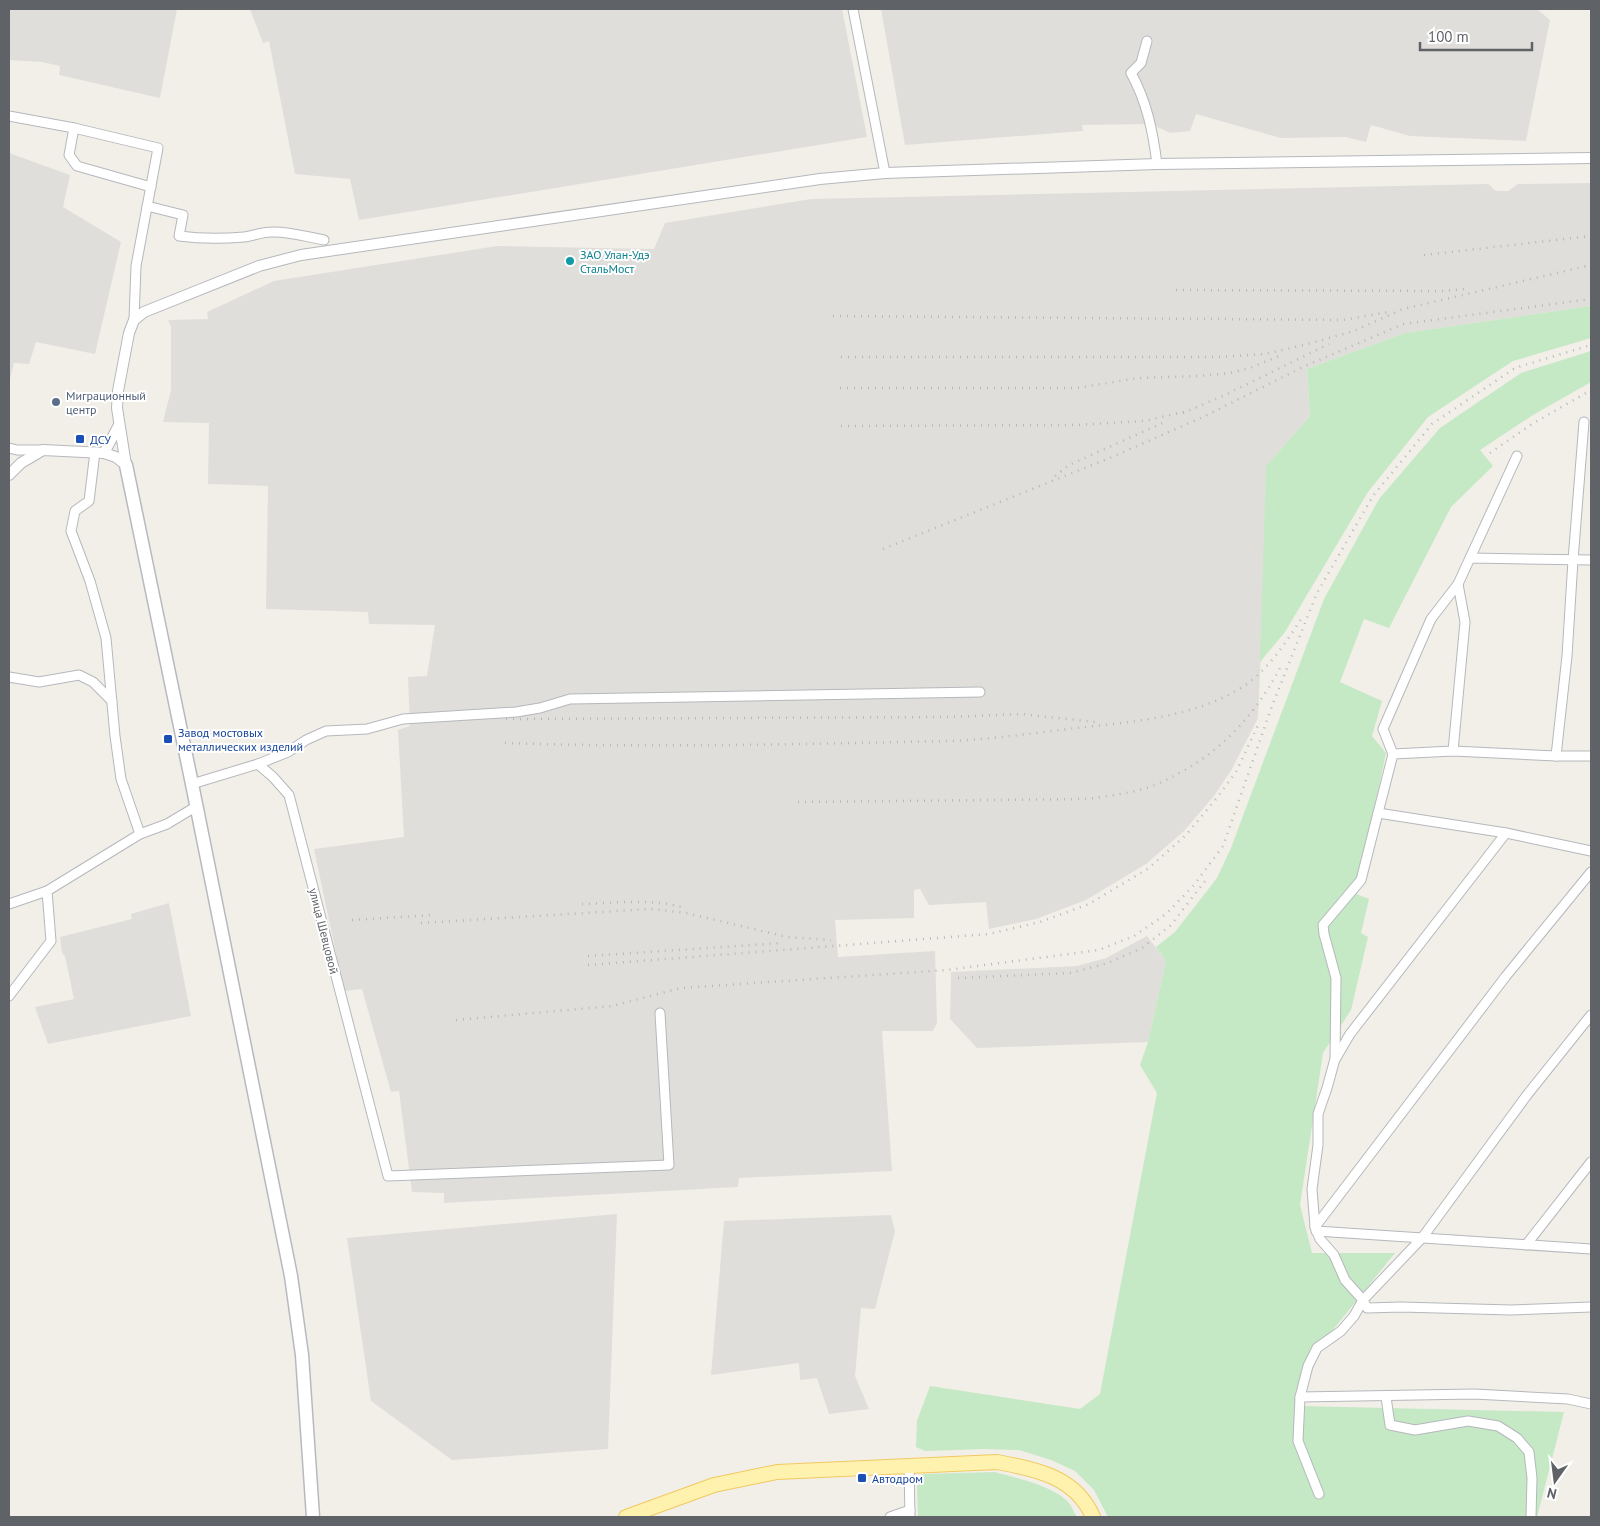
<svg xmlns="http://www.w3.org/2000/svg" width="1600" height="1526" viewBox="0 0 1600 1526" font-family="'PT Sans',sans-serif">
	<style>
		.industrial { fill: #e0deda }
		.green { fill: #c5e8c5 }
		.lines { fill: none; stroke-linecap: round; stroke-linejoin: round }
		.minor-casing { stroke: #b5b8bc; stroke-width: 11 }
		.tertiary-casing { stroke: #b5b8bc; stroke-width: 12 }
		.secondary-casing { stroke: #b6babf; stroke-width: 15 }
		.primary-casing { stroke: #f2c960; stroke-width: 16 }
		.minor { stroke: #fff; stroke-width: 9 }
		.tertiary { stroke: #fff; stroke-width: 10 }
		.secondary { stroke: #fff; stroke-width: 12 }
		.primary { stroke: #fff2af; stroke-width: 14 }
		.rail { stroke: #b6b7b8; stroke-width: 2.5; stroke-dasharray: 1 6; stroke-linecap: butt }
		.culture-dot { fill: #0f9aa8; stroke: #fff; stroke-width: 2 }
		.service-dot { fill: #5c6f8a; stroke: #fff; stroke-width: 2 }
		.transit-dot { fill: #1a4fb4; stroke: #fff; stroke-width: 2 }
		.labels { text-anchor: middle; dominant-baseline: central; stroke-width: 4; stroke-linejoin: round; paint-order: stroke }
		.culture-label { font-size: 12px; fill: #0d838f; stroke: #fff; text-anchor: start }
		.service-label { font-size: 12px; fill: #4e5e75; stroke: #fff; text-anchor: start }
		.transit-label { font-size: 12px; fill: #164399; stroke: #fff; text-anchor: start }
		.street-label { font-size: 12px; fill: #5f6368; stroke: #fff }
	</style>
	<rect width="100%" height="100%" fill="#f1efe8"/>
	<g class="industrial">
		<path d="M 9,9 L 177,9 L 160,98 L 59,75 L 60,66 L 42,62 L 9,60 Z"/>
		<path d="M 250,9 L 842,9 L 867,137 L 359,220 L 350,179 L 295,174 L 269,41 L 263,43 Z"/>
		<path d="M 881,9 L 1537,9 L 1550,20 L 1526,141 L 1410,136 L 1371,125 L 1366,142 L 1345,137 L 1281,138 L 1196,114 L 1190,131 L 1170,133 L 1151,124 L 1082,125 L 1083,131 L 905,145 Z"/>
		<path d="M 9,153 L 70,175 L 63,207 L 121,242 L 95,354 L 36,342 L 29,364 L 14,363 L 9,383 Z"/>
		<path d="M 1591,183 L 1591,306 L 1405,333 L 1307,369 L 1310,416 L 1266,466 L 1263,605 L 1258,718 L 1232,769 L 1214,796 L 1184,831 L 1146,864 L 1086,900 L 1036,919 L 989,929 L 986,902 L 929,905 L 920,889 L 914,890 L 914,918 L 835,920 L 838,957 L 935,951 L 937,1023 L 933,1031 L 882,1031 L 892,1171 L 739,1178 L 738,1187 L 444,1203 L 444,1193 L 412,1192 L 399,1091 L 391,1092 L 362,989 L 344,991 L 314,849 L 404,837 L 398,730 L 410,726 L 408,677 L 427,676 L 435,625 L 369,624 L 368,612 L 266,609 L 268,486 L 208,484 L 209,423 L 163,422 L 171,390 L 171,327 L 168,320 L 208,319 L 207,312 L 274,281 L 497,246 L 654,249 L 665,223 L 811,199 L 1488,184 L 1496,191 L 1508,191 L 1518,184 Z"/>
		<path d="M 169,903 L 191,1016 L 48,1044 L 35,1007 L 74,999 L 65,956 L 62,953 L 60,937 L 132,919 L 131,914 Z"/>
		<path d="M 1147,936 L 1166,961 L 1148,1042 L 977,1048 L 950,1019 L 951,972 L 1077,966 L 1106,958 Z"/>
		<path d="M 617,1214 L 608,1449 L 452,1460 L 371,1401 L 347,1238 Z"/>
		<path d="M 891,1215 L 895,1231 L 875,1309 L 861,1308 L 855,1376 L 869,1409 L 829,1414 L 817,1378 L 800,1380 L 799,1363 L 711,1375 L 724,1221 Z"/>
	</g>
	<g class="green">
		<path d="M 1591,306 L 1591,338 L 1513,361 L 1428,417 L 1368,492 L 1285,632 L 1260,662 L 1266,466 L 1310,416 L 1307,369 L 1405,333 Z"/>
		<path d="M 1591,351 L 1591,382 L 1533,415 L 1480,450 L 1493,466 L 1451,507 L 1389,628 L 1364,619 L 1340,682 L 1382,701 L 1372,736 L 1386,753 L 1356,894 L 1369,899 L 1361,933 L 1368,937 L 1351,1010 L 1323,1053 L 1300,1205 L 1312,1253 L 1395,1253 L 1302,1368 L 1300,1406 L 1564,1412 L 1537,1517 L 1108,1517 L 1094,1490 L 1075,1471 L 1051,1460 L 1019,1450 L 983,1449 L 925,1451 L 916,1447 L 917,1421 L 930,1386 L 1080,1409 L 1100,1394 L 1157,1093 L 1140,1065 L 1148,1042 L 1166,961 L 1156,947 L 1175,932 L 1217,878 L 1231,848 L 1324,599 L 1379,499 L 1440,428 L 1521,373 Z"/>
		<path d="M 995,1472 C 1016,1478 1055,1486 1069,1503 C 1072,1507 1074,1513 1077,1517 L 918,1517 L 917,1484 L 923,1474 Z"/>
	</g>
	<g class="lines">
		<g class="minor-casing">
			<g id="minor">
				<path d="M 853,9 L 885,173"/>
				<path d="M 1147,41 L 1141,63 L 1131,73 C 1147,102 1153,132 1157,164"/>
				<path d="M 9,116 L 74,128 L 158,148 L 136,266 L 134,320"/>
				<path d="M 74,128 L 69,155 L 77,166 L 151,187"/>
				<path d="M 147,206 L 183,215 L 179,236 C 201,239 222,239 244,237 C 253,236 262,232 271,232 C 288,231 307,237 324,240"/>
				<path d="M 9,448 L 17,450 L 43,450"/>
				<path d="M 95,452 L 89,501 L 75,511 L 71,531 L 90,581 L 106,638 L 115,736 L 121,779 L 140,834"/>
				<path d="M 1470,558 L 1517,456"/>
				<path d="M 9,677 L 39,682 L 79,675 L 93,682 L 112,701"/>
				<path d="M 1453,751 L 1465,622 L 1458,584"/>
				<path d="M 1393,754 L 1383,729 L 1431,619 L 1458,584 L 1470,558 L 1591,560"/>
				<path d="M 1556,756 L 1567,656 L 1573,560 L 1584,422"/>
				<path d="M 258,764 L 288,752 L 306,740 L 326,731 L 367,729 L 403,719 L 516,712 L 540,708 L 570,699 L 980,692"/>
				<path d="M 192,784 L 258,764 L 273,777 L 289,795 L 388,1176 L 669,1165 L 660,1013"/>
				<path d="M 1378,813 L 1393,754 L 1453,751 L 1556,756 L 1591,756"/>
				<path d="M 9,904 L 47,891"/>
				<path d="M 9,996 L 51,941 L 47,891 L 140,834 L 167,824 L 197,806"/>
				<path d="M 1591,1015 L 1527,1095 L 1422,1238 L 1363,1300 L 1367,1308 L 1401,1307 L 1511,1310 L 1591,1307"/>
				<path d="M 1336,1058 L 1350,1034 L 1506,833"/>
				<path d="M 1315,1227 L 1506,976 L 1591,872"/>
				<path d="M 1316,1231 L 1591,1249"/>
				<path d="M 1526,1245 L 1591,1162"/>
				<path d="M 1300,1397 L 1474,1394 L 1568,1399 L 1591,1404"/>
				<path d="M 1386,1397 L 1390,1425 L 1415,1430 L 1468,1421 L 1498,1426 L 1517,1438 L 1529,1452 L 1532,1478 L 1531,1517"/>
				<path d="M 909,1465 L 910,1517"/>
				<path d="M 1319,1494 L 1298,1441 L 1300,1397 L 1308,1366 L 1317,1348 L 1341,1331 L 1354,1316 L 1363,1300 L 1345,1280 L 1334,1255 L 1320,1239 L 1315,1227 L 1312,1189 L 1318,1145 L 1318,1114 L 1327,1088 L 1335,1059 L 1336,978 L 1324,934 L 1323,925 L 1361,880 L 1378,813 L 1506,833 L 1591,851"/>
				<path d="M 890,1517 L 910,1510"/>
			</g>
		</g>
		<g class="tertiary-casing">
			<g id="tertiary">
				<path d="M 104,453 L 119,425"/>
				<path d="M 126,465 L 117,408 L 118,391 L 129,333 L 134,320 L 144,312 L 259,266 L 301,255 L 820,179 L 885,173 L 1157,164 L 1591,158"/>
				<path d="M 9,475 L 21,463 L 43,450 L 104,453 L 116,457 L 126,465"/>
			</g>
		</g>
		<g class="secondary-casing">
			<path id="secondary" d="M 126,465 L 192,784 L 291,1276 L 302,1355 L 313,1517"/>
		</g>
		<g class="primary-casing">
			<path id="primary" d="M 626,1517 L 714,1485 L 777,1472 L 997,1462 C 1036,1469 1076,1477 1093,1517"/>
		</g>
		<use href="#minor" class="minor"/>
		<use href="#tertiary" class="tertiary"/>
		<use href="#secondary" class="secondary"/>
		<use href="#primary" class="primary"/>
		<g class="rail">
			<path d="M 1424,255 L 1591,236"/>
			<path d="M 1176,290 L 1443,291 L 1465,289"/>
			<path d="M 833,316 L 1343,320 L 1388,312"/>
			<path d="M 841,357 L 1219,357 L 1265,354 L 1304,345 L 1354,331 L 1403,309 L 1591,265"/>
			<path d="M 840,388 L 1077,388 L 1138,378 L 1199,376 L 1230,373 L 1250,368 L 1279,356"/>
			<path d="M 1183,413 L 1225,395 L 1329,344"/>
			<path d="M 841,426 L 1075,425 L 1144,421 L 1188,411"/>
			<path d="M 1490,453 L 1532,424 L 1591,390"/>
			<path d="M 1055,476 L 1069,465 L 1167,421"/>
			<path d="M 883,549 L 1112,457 L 1205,416 L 1303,367 L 1403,324 L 1591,299"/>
			<path d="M 506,719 L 949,717 L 1021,714 L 1095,722"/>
			<path d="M 505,743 C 653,748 802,744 951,741 C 990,739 1029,734 1068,729 C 1127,722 1193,719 1244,686 C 1269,669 1287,641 1303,616"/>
			<path d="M 798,802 L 1089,799 C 1112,795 1136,793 1157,784 C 1213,760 1252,721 1280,668"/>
			<path d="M 582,904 C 616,903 652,898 685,908"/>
			<path d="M 352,920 L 433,915"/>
			<path d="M 421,923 L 651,909 L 686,913 L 787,937 L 831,940"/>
			<path d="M 588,956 L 782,943"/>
			<path d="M 588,965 L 989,934 L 1040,922 L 1089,904 L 1149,868 L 1186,835 L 1216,799 L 1236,772 L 1260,721"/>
			<path d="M 958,978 L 1071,973 L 1108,963 L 1142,948 L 1171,925 L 1205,881"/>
			<path d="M 456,1020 L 612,1006 L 681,988 L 947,970 L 1099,950 L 1134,936 L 1166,914 L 1194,885 L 1223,846 L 1272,706 L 1317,593 L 1373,496 L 1432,424 L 1515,368 L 1591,345"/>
		</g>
	</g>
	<circle class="culture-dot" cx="570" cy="261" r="5"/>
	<circle class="service-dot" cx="56" cy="402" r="5"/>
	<g class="transit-dot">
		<rect x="75" y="434" width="10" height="10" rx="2.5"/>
		<rect x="163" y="734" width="10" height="10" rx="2.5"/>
		<rect x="857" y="1473" width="10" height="10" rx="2.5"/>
	</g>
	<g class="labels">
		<g class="culture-label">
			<text x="580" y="254">ЗАО Улан-Удэ<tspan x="580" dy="14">СтальМост</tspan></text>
		</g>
		<g class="service-label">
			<text x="66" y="395">Миграционный<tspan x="66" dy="14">центр</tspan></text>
		</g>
		<g class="transit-label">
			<text x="90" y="439">ДСУ</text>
			<text x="178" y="732">Завод мостовых<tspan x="178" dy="14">металлических изделий</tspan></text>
			<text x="872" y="1478">Автодром</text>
		</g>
		<g class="street-label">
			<text transform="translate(324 931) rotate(76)">улица Шевцовой</text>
		</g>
	</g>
	<rect width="1600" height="1526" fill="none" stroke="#5f6368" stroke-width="20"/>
	<g transform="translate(1555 1481) rotate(194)" stroke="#ffffff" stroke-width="4" paint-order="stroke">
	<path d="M0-4L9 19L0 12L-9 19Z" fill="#5f6368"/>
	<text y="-8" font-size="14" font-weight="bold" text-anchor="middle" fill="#5f6368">N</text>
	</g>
	<path d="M1420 42v8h112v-8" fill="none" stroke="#5f6368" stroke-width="2.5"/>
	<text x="1428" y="42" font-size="15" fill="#5f6368" stroke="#ffffff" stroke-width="4" paint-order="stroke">100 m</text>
</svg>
